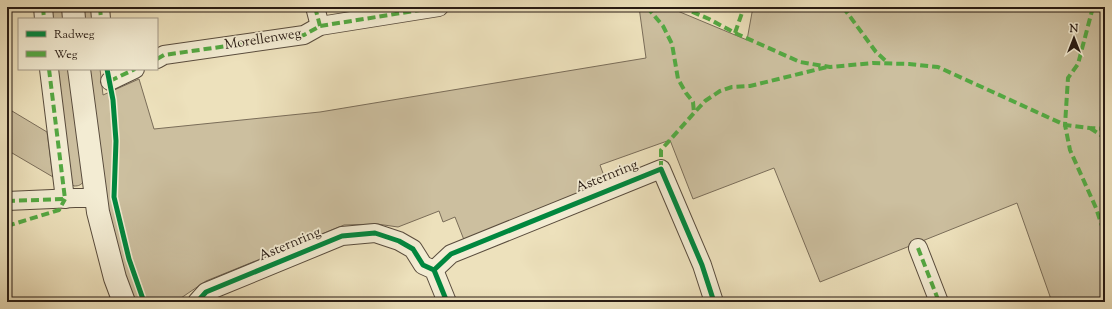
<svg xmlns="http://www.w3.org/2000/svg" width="1112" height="309" viewBox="0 0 1112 309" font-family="'Sorts Mill Goudy',serif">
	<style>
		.green { fill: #ccbf9f; stroke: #7a6d59 }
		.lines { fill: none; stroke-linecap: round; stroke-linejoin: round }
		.minor-casing { stroke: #594c3d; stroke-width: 20 }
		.tertiary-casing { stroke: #594c3d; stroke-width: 24 }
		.minor { stroke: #f3ecd3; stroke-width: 18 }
		.tertiary { stroke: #f3ecd3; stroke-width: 22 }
		.quiet { stroke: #53a942; stroke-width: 4; stroke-dasharray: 8 4; stroke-linecap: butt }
		.cycleway-casing { stroke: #f3ecd3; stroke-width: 8 }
		.cycleway { stroke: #00873e; stroke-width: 5 }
		.labels { text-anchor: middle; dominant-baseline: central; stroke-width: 3.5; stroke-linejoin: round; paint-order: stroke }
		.street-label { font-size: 14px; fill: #281b13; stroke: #f3ecd3 }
	</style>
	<rect width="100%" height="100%" fill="#ede1bc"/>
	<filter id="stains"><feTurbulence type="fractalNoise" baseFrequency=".005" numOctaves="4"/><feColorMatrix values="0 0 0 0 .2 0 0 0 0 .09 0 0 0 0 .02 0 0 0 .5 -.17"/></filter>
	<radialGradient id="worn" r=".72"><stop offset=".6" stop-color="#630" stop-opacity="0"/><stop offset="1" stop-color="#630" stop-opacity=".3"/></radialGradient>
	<g class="green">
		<path d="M 47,7 L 66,7 L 67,19 L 49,19 Z"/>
		<path d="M 82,7 L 94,7 L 95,19 L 84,19 Z"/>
		<path d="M 639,7 L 668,7 L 747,40 L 753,7 L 1105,7 L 1105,302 L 1052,302 L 1017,203 L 820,282 L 774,168 L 693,199 L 670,140 L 600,165 L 608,187 L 466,245 L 455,217 L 443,222 L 439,211 L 398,227 L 377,224 L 344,225 L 206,281 L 181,298 L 180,302 L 134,302 L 123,274 L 102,185 L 90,69 L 100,69 L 103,95 L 139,79 L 154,129 L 320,112 L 646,58 Z"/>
		<path d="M 54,69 L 73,69 L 84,181 C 81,185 79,186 74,186 L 69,182 Z"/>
		<path d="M 7,108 L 47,132 L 53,177 L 7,150 Z"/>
	</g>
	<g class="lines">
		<g class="minor-casing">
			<g id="minor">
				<path d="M 43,7 L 44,19"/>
				<path d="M 100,7 L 101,19"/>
				<path d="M 315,7 L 320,26"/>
				<path d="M 157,59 L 164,55 L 304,35 L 320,26 L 439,7"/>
				<path d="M 49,69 L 65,199"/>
				<path d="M 110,81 L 135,69"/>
				<path d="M 7,201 L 75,198 L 95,198"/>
				<path d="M 918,248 L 939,302"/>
				<path d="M 434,270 L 451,254 L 661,169 L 702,265 L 714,302"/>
				<path d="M 197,302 L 206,292 L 342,236 L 375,233 L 399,241 L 413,249 L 423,265 L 434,270 L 447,302"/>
			</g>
		</g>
		<g class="tertiary-casing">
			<g id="tertiary">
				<path d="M 73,7 L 74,19"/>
				<path d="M 79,69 L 98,212 L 115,278 L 124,302"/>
			</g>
		</g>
		<use href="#minor" class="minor"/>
		<use href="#tertiary" class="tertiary"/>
		<g class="quiet">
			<path d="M 43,7 L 44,19"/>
			<path d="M 100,7 L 101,19"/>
			<path d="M 315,7 L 320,26"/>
			<path d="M 647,7 L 663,26 L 672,44 L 678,79 L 686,93 L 693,102 L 694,113"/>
			<path d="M 681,7 L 709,19 L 735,33 L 800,62 L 830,67 L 873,63 L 909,64 L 938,67 L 1065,125 L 1090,128 L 1105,129"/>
			<path d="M 843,7 L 876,52 L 888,63"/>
			<path d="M 1093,7 L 1078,64 L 1068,78 L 1065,125 L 1070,150 L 1096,208 L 1105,235"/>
			<path d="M 735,33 L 744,7"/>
			<path d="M 157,59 L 164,55 L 304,35 L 320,26 L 439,7"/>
			<path d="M 49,69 L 65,199"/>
			<path d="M 110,81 L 135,69"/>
			<path d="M 1090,128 L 1105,138"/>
			<path d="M 661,169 L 661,150 L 694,113 L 705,101 L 720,91 L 732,87 L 750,86 L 827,67"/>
			<path d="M 7,201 L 65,199"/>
			<path d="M 7,226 L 59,210 L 65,199"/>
			<path d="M 918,248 L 939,302"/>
		</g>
		<g class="cycleway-casing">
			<g id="cycleway">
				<path d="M 107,69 L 113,100 L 116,141 L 114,197 L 129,259 L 144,302"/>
				<path d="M 434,270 L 451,254 L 661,169 L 702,265 L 714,302"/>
				<path d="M 197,302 L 206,292 L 342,236 L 375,233 L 399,241 L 413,249 L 423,265 L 434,270 L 447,302"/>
			</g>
		</g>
		<use href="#cycleway" class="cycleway"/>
	</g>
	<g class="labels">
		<g class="street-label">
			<text transform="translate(263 40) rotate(-9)">Morellenweg</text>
			<text transform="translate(607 177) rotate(-22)">Asternring</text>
			<text transform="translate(290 245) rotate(-23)">Asternring</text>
		</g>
	</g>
	<rect width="1112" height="309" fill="none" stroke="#ede1bc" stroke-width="24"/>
	<rect x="8" y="8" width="1096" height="293" fill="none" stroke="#281b13" stroke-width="2"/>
	<rect x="12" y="12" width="1088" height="285" fill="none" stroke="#281b13"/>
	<rect x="18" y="18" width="140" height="52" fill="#f3ecd3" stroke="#a29886"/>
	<rect x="26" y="31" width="20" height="6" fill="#00873e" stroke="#a29886"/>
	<text x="54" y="38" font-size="12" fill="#281b13">Radweg</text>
	<rect x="26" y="51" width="20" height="6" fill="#53a942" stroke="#a29886"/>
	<text x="54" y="58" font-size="12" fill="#281b13">Weg</text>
	<g transform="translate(1074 38)" stroke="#f3ecd3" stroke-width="3" paint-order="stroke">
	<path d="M0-3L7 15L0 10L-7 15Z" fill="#281b13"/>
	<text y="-6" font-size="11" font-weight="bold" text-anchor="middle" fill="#281b13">N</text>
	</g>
	<rect width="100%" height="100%" filter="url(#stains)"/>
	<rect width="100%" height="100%" fill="url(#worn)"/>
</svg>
